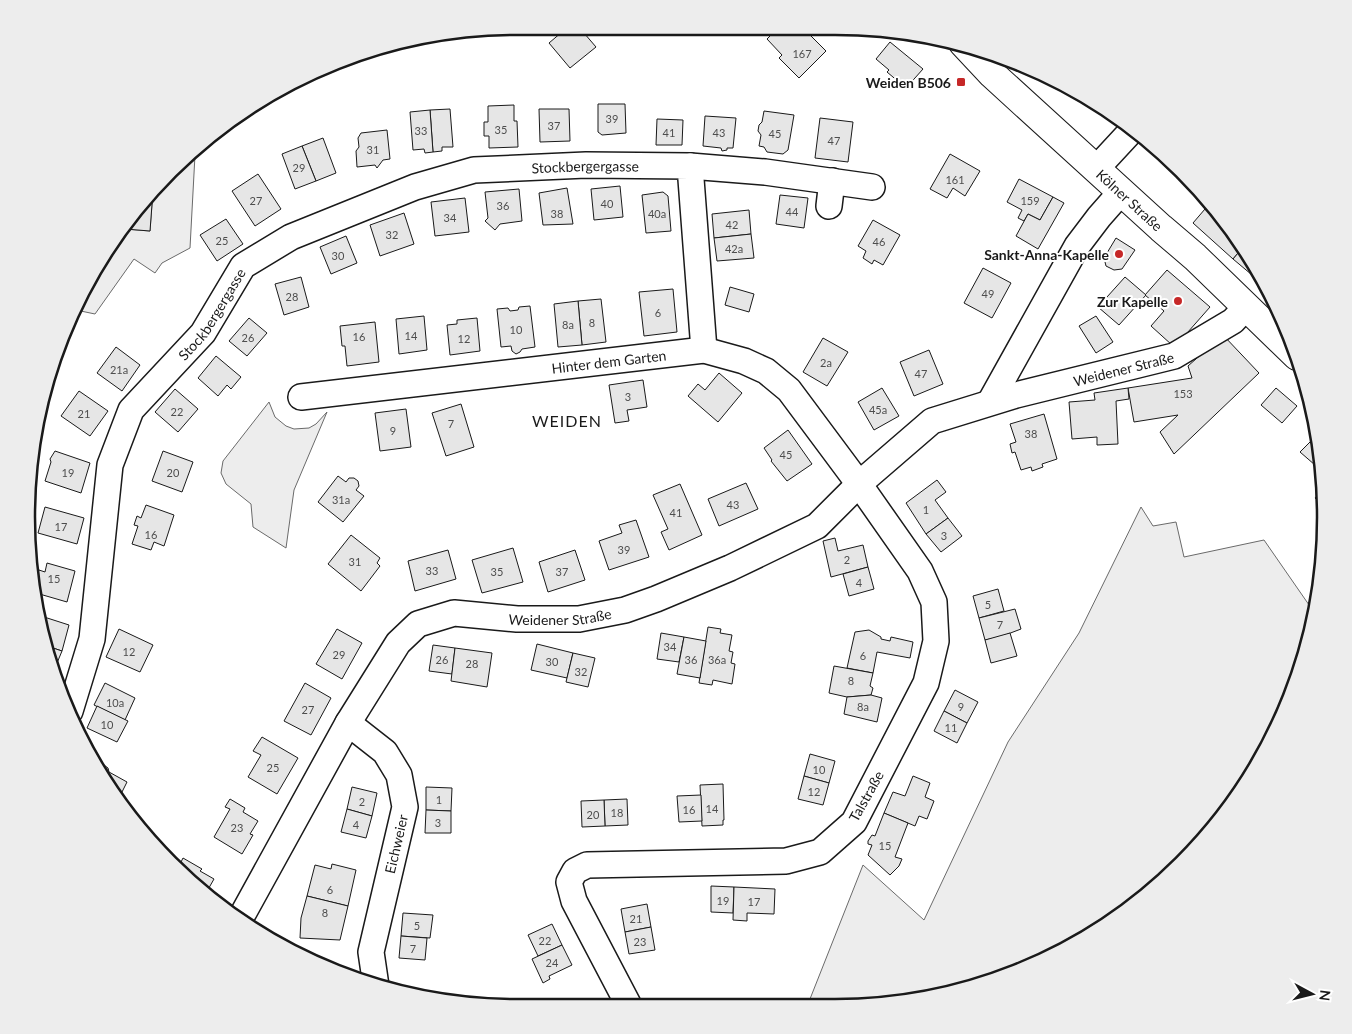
<svg xmlns="http://www.w3.org/2000/svg" width="1352" height="1034" viewBox="0 0 1352 1034" font-family="Lato,sans-serif">
	<style>
		.built { fill: #ededed; stroke: #6a6a6a }
		.building { fill: #e6e6e6; stroke: #1a1a1a }
		.lines { fill: none; stroke-linecap: round; stroke-linejoin: round }
		.minor-casing { stroke: #1a1a1a; stroke-width: 28 }
		.major-casing { stroke: #1a1a1a; stroke-width: 30 }
		.minor { stroke: #fff; stroke-width: 25 }
		.major { stroke: #fff; stroke-width: 28 }
		.poi-dot { fill: #c62828; stroke: #fff; stroke-width: 2 }
		.labels { text-anchor: middle; dominant-baseline: central; stroke-width: 4; stroke-linejoin: round; paint-order: stroke }
		.number-label { font-size: 11px; fill: #4d4d4d }
		.poi-label { font-size: 14px; font-weight: bold; fill: #1a1a1a; stroke: #fff; text-anchor: end }
		.street-label { font-size: 14px; fill: #1a1a1a; stroke: #fff }
		.quarter-label { font-size: 16px; letter-spacing: 1px; fill: #1a1a1a; stroke: #fff }
		.rim { fill: none; stroke: #1a1a1a; stroke-width: 2.5 }
	</style>
	<rect width="100%" height="100%" fill="#fff"/>
	<g class="built">
		<path d="M 193,152 L 195,155 L 190,248 L 162,263 L 155,273 L 134,259 L 95,314 L 76,310 L 92,272 L 125,229 L 150,231 L 153,191 L 170,170 Z"/>
		<path d="M 269,402 L 275,417 L 286,426 L 294,429 L 309,428 L 316,424 L 327,412 L 294,490 L 286,548 L 253,527 L 251,504 L 226,484 L 221,473 L 223,461 Z"/>
		<path d="M 1141,507 L 1153,526 L 1176,522 L 1184,557 L 1264,540 L 1316,615 L 1288,705 L 1243,790 L 1182,864 L 1107,925 L 993,982 L 899,1004 L 808,1004 L 863,865 L 924,920 L 1008,742 L 1079,633 Z"/>
	</g>
	<g class="building">
		<path d="M 569,26 L 578,26 L 596,47 L 570,68 L 549,43 Z"/>
		<path d="M 779,27 L 802,27 L 826,51 L 799,78 L 779,58 L 782,55 L 767,39 Z"/>
		<path d="M 890,42 L 923,69 L 906,88 L 887,72 L 889,70 L 876,59 Z"/>
		<path d="M 598,104 L 625,104 L 626,133 L 602,135 L 598,132 Z"/>
		<path d="M 514,105 L 514,121 L 517,121 L 518,147 L 489,148 L 489,136 L 484,136 L 484,122 L 488,122 L 488,106 Z"/>
		<path d="M 450,109 L 453,147 L 442,147 L 442,151 L 433,152 L 430,110 Z"/>
		<path d="M 539,109 L 569,109 L 570,141 L 540,142 Z"/>
		<path d="M 430,110 L 433,152 L 425,153 L 424,149 L 413,150 L 410,112 Z"/>
		<path d="M 764,111 L 794,115 L 788,150 L 783,154 L 767,152 L 764,147 L 759,146 L 761,135 L 758,131 L 759,125 L 762,122 Z"/>
		<path d="M 705,116 L 736,118 L 733,148 L 727,148 L 727,150 L 722,151 L 721,148 L 703,146 Z"/>
		<path d="M 820,118 L 853,122 L 848,162 L 815,158 Z"/>
		<path d="M 657,119 L 683,120 L 682,145 L 656,145 Z"/>
		<path d="M 387,130 L 390,159 L 383,160 L 377,168 L 375,165 L 357,167 L 356,151 L 359,147 L 358,138 L 361,133 Z"/>
		<path d="M 323,138 L 336,173 L 316,181 L 302,146 Z"/>
		<path d="M 302,146 L 316,181 L 295,189 L 282,154 Z"/>
		<path d="M 950,154 L 980,171 L 965,196 L 953,188 L 947,198 L 930,189 Z"/>
		<path d="M 258,174 L 281,209 L 255,226 L 232,191 Z"/>
		<path d="M 1019,179 L 1053,197 L 1040,220 L 1028,214 L 1024,221 L 1018,218 L 1022,210 L 1007,202 Z"/>
		<path d="M 620,186 L 623,217 L 594,220 L 591,189 Z"/>
		<path d="M 567,188 L 573,224 L 543,225 L 539,193 Z"/>
		<path d="M 519,189 L 522,221 L 500,224 L 495,230 L 485,221 L 488,218 L 485,192 Z"/>
		<path d="M 153,191 L 150,231 L 125,229 Z"/>
		<path d="M 663,192 L 668,196 L 671,231 L 646,233 L 642,195 Z"/>
		<path d="M 780,195 L 808,198 L 804,228 L 776,224 Z"/>
		<path d="M 1053,197 L 1064,203 L 1038,249 L 1016,236 L 1028,214 L 1040,220 Z"/>
		<path d="M 465,198 L 469,232 L 435,236 L 431,202 Z"/>
		<path d="M 1211,202 L 1244,246 L 1233,259 L 1193,223 Z"/>
		<path d="M 749,210 L 751,234 L 714,238 L 712,214 Z"/>
		<path d="M 404,213 L 414,244 L 380,256 L 370,225 Z"/>
		<path d="M 226,219 L 243,244 L 217,261 L 200,235 Z"/>
		<path d="M 873,220 L 900,235 L 883,265 L 874,260 L 872,264 L 863,258 L 866,251 L 858,246 Z"/>
		<path d="M 751,234 L 754,258 L 717,261 L 714,238 Z"/>
		<path d="M 346,236 L 357,263 L 331,274 L 320,247 Z"/>
		<path d="M 1116,238 L 1135,250 L 1122,269 L 1114,270 L 1106,266 L 1104,258 Z"/>
		<path d="M 1244,246 L 1265,285 L 1264,285 L 1233,259 Z"/>
		<path d="M 983,268 L 1011,283 L 992,318 L 964,303 Z"/>
		<path d="M 1167,270 L 1210,307 L 1180,341 L 1172,345 L 1151,326 L 1164,311 L 1145,295 Z"/>
		<path d="M 301,277 L 309,307 L 284,315 L 275,284 Z"/>
		<path d="M 1125,277 L 1146,295 L 1119,325 L 1098,307 Z"/>
		<path d="M 730,287 L 754,294 L 749,312 L 725,305 Z"/>
		<path d="M 673,289 L 677,332 L 644,336 L 639,292 Z"/>
		<path d="M 601,299 L 606,342 L 582,345 L 578,301 Z"/>
		<path d="M 578,301 L 582,345 L 558,347 L 554,304 Z"/>
		<path d="M 530,306 L 535,347 L 522,349 L 520,352 L 516,354 L 512,351 L 511,346 L 501,347 L 497,309 L 508,308 L 510,311 L 518,310 L 519,307 Z"/>
		<path d="M 424,316 L 427,350 L 399,354 L 396,319 Z"/>
		<path d="M 1096,316 L 1113,342 L 1096,353 L 1079,326 Z"/>
		<path d="M 249,318 L 267,333 L 247,356 L 229,341 Z"/>
		<path d="M 477,318 L 480,351 L 450,355 L 447,325 L 457,324 L 457,320 Z"/>
		<path d="M 375,322 L 379,362 L 347,366 L 345,346 L 342,346 L 340,326 Z"/>
		<path d="M 1223,335 L 1259,373 L 1174,454 L 1160,432 L 1178,415 L 1134,422 L 1128,388 L 1192,378 L 1188,366 Z"/>
		<path d="M 823,338 L 848,352 L 827,386 L 803,372 Z"/>
		<path d="M 116,347 L 140,365 L 122,391 L 97,373 Z"/>
		<path d="M 929,350 L 943,384 L 914,396 L 900,362 Z"/>
		<path d="M 216,356 L 241,377 L 231,389 L 227,385 L 218,396 L 198,378 Z"/>
		<path d="M 719,373 L 742,393 L 718,422 L 688,396 L 698,384 L 705,390 Z"/>
		<path d="M 643,380 L 647,407 L 627,410 L 629,421 L 615,423 L 609,385 Z"/>
		<path d="M 882,388 L 899,416 L 874,430 L 858,402 Z"/>
		<path d="M 1128,388 L 1129,399 L 1116,401 L 1118,444 L 1097,445 L 1097,437 L 1072,439 L 1069,402 L 1095,400 L 1094,393 Z"/>
		<path d="M 1276,388 L 1297,406 L 1282,423 L 1261,405 Z"/>
		<path d="M 175,389 L 198,409 L 178,432 L 155,412 Z"/>
		<path d="M 79,391 L 108,411 L 90,436 L 61,416 Z"/>
		<path d="M 461,404 L 474,447 L 446,456 L 432,413 Z"/>
		<path d="M 406,409 L 411,447 L 380,451 L 375,413 Z"/>
		<path d="M 1044,414 L 1057,459 L 1042,464 L 1043,467 L 1032,471 L 1031,467 L 1021,470 L 1015,452 L 1012,453 L 1010,444 L 1016,442 L 1010,424 Z"/>
		<path d="M 788,430 L 812,464 L 787,481 L 771,461 L 772,460 L 764,448 Z"/>
		<path d="M 1318,434 L 1320,460 L 1315,465 L 1300,452 Z"/>
		<path d="M 55,451 L 90,463 L 81,493 L 45,481 L 51,462 L 50,459 Z"/>
		<path d="M 163,451 L 193,462 L 182,492 L 152,481 Z"/>
		<path d="M 338,476 L 346,482 L 349,478 L 354,478 L 358,481 L 359,486 L 356,490 L 364,496 L 343,522 L 318,502 Z"/>
		<path d="M 937,480 L 946,492 L 935,500 L 948,518 L 926,534 L 906,503 Z"/>
		<path d="M 746,483 L 758,509 L 719,526 L 708,499 Z"/>
		<path d="M 680,484 L 702,535 L 669,550 L 661,532 L 668,529 L 653,495 Z"/>
		<path d="M 1323,489 L 1325,508 L 1315,498 Z"/>
		<path d="M 146,505 L 174,515 L 164,546 L 154,542 L 151,550 L 132,544 L 138,526 L 134,525 L 137,516 L 141,518 Z"/>
		<path d="M 45,507 L 84,518 L 77,544 L 38,533 Z"/>
		<path d="M 948,518 L 962,536 L 941,552 L 926,534 Z"/>
		<path d="M 636,520 L 649,557 L 609,570 L 599,541 L 622,533 L 619,525 Z"/>
		<path d="M 351,535 L 380,558 L 377,563 L 380,566 L 361,591 L 328,564 Z"/>
		<path d="M 835,538 L 838,551 L 863,545 L 868,567 L 831,577 L 823,541 Z"/>
		<path d="M 513,548 L 523,582 L 482,593 L 472,560 Z"/>
		<path d="M 448,550 L 456,579 L 415,591 L 408,561 Z"/>
		<path d="M 575,550 L 585,580 L 548,592 L 539,562 Z"/>
		<path d="M 47,563 L 75,571 L 67,602 L 36,593 L 34,584 L 39,570 L 45,572 Z"/>
		<path d="M 868,567 L 874,589 L 849,596 L 843,574 Z"/>
		<path d="M 998,589 L 1004,611 L 979,618 L 973,596 Z"/>
		<path d="M 1015,609 L 1021,629 L 1000,637 L 985,640 L 979,618 Z"/>
		<path d="M 41,616 L 69,625 L 62,651 L 47,646 Z"/>
		<path d="M 708,627 L 721,629 L 720,633 L 732,635 L 729,651 L 733,652 L 731,663 L 735,664 L 732,684 L 713,680 L 712,685 L 699,683 Z"/>
		<path d="M 119,629 L 153,645 L 140,672 L 106,657 Z"/>
		<path d="M 337,629 L 362,643 L 342,679 L 316,664 Z"/>
		<path d="M 869,630 L 881,637 L 881,639 L 890,641 L 891,637 L 913,642 L 910,658 L 877,652 L 873,673 L 847,668 L 855,632 Z"/>
		<path d="M 661,633 L 684,637 L 679,662 L 657,659 Z"/>
		<path d="M 1010,633 L 1017,656 L 991,663 L 985,640 Z"/>
		<path d="M 684,637 L 706,641 L 700,678 L 677,674 Z"/>
		<path d="M 537,644 L 573,653 L 567,678 L 531,670 Z"/>
		<path d="M 433,645 L 455,648 L 452,674 L 429,671 Z"/>
		<path d="M 47,646 L 62,651 L 52,675 L 52,674 Z"/>
		<path d="M 455,648 L 492,653 L 487,687 L 451,681 Z"/>
		<path d="M 573,653 L 595,658 L 588,687 L 566,682 Z"/>
		<path d="M 834,666 L 873,673 L 870,686 L 873,688 L 871,695 L 847,697 L 829,693 Z"/>
		<path d="M 105,683 L 135,698 L 125,720 L 94,705 Z"/>
		<path d="M 305,683 L 331,698 L 311,735 L 284,721 Z"/>
		<path d="M 955,690 L 978,702 L 967,723 L 944,711 Z"/>
		<path d="M 871,695 L 882,698 L 877,722 L 844,714 L 847,697 Z"/>
		<path d="M 97,706 L 128,721 L 117,742 L 87,728 Z"/>
		<path d="M 944,711 L 967,723 L 957,743 L 934,731 Z"/>
		<path d="M 262,737 L 298,758 L 277,794 L 248,777 L 261,755 L 253,751 Z"/>
		<path d="M 810,754 L 835,761 L 829,783 L 804,776 Z"/>
		<path d="M 97,765 L 100,767 L 104,765 L 108,768 L 109,772 L 127,782 L 118,800 L 109,789 Z"/>
		<path d="M 804,776 L 829,783 L 823,805 L 798,799 Z"/>
		<path d="M 913,776 L 930,783 L 925,797 L 934,801 L 927,819 L 919,816 L 915,826 L 884,813 L 893,792 L 905,796 Z"/>
		<path d="M 723,784 L 724,820 L 723,820 L 723,825 L 702,826 L 700,785 Z"/>
		<path d="M 352,787 L 377,793 L 372,816 L 347,809 Z"/>
		<path d="M 426,787 L 452,788 L 451,811 L 426,810 Z"/>
		<path d="M 701,795 L 702,821 L 679,822 L 677,796 Z"/>
		<path d="M 230,799 L 245,808 L 243,812 L 258,821 L 250,834 L 253,835 L 242,854 L 214,837 L 230,809 L 225,807 Z"/>
		<path d="M 627,799 L 628,825 L 605,826 L 604,800 Z"/>
		<path d="M 604,800 L 605,826 L 582,827 L 581,801 Z"/>
		<path d="M 347,809 L 372,816 L 366,838 L 341,832 Z"/>
		<path d="M 426,810 L 451,811 L 451,833 L 425,833 Z"/>
		<path d="M 884,813 L 908,823 L 895,857 L 902,859 L 899,866 L 890,875 L 868,855 L 872,845 L 868,844 L 868,841 L 872,835 L 875,836 Z"/>
		<path d="M 183,858 L 202,869 L 200,871 L 214,879 L 206,893 L 177,870 Z"/>
		<path d="M 332,864 L 356,870 L 348,906 L 307,896 L 315,865 L 331,869 Z"/>
		<path d="M 711,886 L 734,887 L 733,913 L 711,912 Z"/>
		<path d="M 734,887 L 775,889 L 774,914 L 747,913 L 747,921 L 733,920 Z"/>
		<path d="M 307,896 L 348,906 L 340,940 L 300,938 L 301,918 Z"/>
		<path d="M 647,904 L 651,927 L 625,932 L 621,909 Z"/>
		<path d="M 403,913 L 433,915 L 430,938 L 401,936 Z"/>
		<path d="M 552,924 L 562,945 L 538,956 L 528,935 Z"/>
		<path d="M 651,927 L 655,950 L 629,954 L 625,932 Z"/>
		<path d="M 401,936 L 427,938 L 425,960 L 399,958 Z"/>
		<path d="M 562,945 L 572,965 L 549,976 L 550,979 L 543,983 L 532,959 Z"/>
	</g>
	<g class="lines">
		<g class="minor-casing">
			<g id="minor">
				<path d="M 690,166 L 765,172 L 872,187"/>
				<path d="M 1096,169 L 1134,128"/>
				<path d="M 829,206 L 832,181"/>
				<path id="s1" d="M 301,397 L 704,350 L 744,361 L 766,371 L 789,390 L 859,484 L 920,571 L 934,602 L 936,641 L 926,683 L 854,822 L 820,852 L 786,861 L 587,865 L 575,871 L 569,882 L 574,901 L 628,1004"/>
				<path d="M 990,402 L 1077,246 L 1099,217 L 1121,192"/>
				<path id="s2" d="M 70,711 L 92,639 L 110,465 L 131,410 L 203,333 L 243,266 L 291,237 L 415,187 L 474,170 L 586,165 L 690,166 L 704,350"/>
				<path d="M 348,723 L 385,752 L 399,775 L 405,807 L 371,952 L 376,986"/>
				<path id="s3" d="M 239,921 L 348,723 L 398,643 L 418,624 L 454,613 L 517,619 L 579,619 L 625,610 L 656,599 L 730,568 L 817,526 L 859,484 L 932,421 L 1016,395 L 1174,356 L 1233,321 L 1246,307"/>
			</g>
		</g>
		<g class="major-casing">
			<g id="major">
				<path id="s4" d="M 963,43 L 992,74 L 1161,228 L 1195,257 L 1297,356"/>
			</g>
		</g>
		<use href="#minor" class="minor"/>
		<use href="#major" class="major"/>
	</g>
	<g class="poi-dot">
		<rect x="956" y="77" width="10" height="10" rx="2.5"/>
		<circle cx="1119" cy="254" r="5"/>
		<circle cx="1178" cy="301" r="5"/>
	</g>
	<g class="labels">
		<g class="number-label">
			<text x="802" y="53">167</text>
			<text x="612" y="118">39</text>
			<text x="554" y="125">37</text>
			<text x="501" y="129">35</text>
			<text x="421" y="130">33</text>
			<text x="669" y="132">41</text>
			<text x="719" y="132">43</text>
			<text x="775" y="133">45</text>
			<text x="834" y="140">47</text>
			<text x="373" y="149">31</text>
			<text x="299" y="167">29</text>
			<text x="955" y="179">161</text>
			<text x="256" y="200">27</text>
			<text x="1030" y="200">159</text>
			<text x="607" y="203">40</text>
			<text x="503" y="205">36</text>
			<text x="792" y="211">44</text>
			<text x="557" y="213">38</text>
			<text x="657" y="213">40a</text>
			<text x="450" y="217">34</text>
			<text x="732" y="224">42</text>
			<text x="392" y="234">32</text>
			<text x="222" y="240">25</text>
			<text x="879" y="241">46</text>
			<text x="734" y="248">42a</text>
			<text x="338" y="255">30</text>
			<text x="988" y="293">49</text>
			<text x="292" y="296">28</text>
			<text x="658" y="312">6</text>
			<text x="592" y="322">8</text>
			<text x="568" y="324">8a</text>
			<text x="516" y="329">10</text>
			<text x="411" y="335">14</text>
			<text x="359" y="336">16</text>
			<text x="248" y="337">26</text>
			<text x="464" y="338">12</text>
			<text x="826" y="362">2a</text>
			<text x="119" y="369">21a</text>
			<text x="921" y="373">47</text>
			<text x="1183" y="393">153</text>
			<text x="628" y="396">3</text>
			<text x="878" y="409">45a</text>
			<text x="177" y="411">22</text>
			<text x="84" y="413">21</text>
			<text x="451" y="423">7</text>
			<text x="393" y="430">9</text>
			<text x="1031" y="433">38</text>
			<text x="786" y="454">45</text>
			<text x="68" y="472">19</text>
			<text x="173" y="472">20</text>
			<text x="341" y="499">31a</text>
			<text x="733" y="504">43</text>
			<text x="926" y="509">1</text>
			<text x="676" y="512">41</text>
			<text x="61" y="526">17</text>
			<text x="151" y="534">16</text>
			<text x="944" y="535">3</text>
			<text x="624" y="549">39</text>
			<text x="847" y="559">2</text>
			<text x="355" y="561">31</text>
			<text x="432" y="570">33</text>
			<text x="497" y="571">35</text>
			<text x="562" y="571">37</text>
			<text x="54" y="578">15</text>
			<text x="859" y="582">4</text>
			<text x="988" y="604">5</text>
			<text x="1000" y="624">7</text>
			<text x="670" y="646">34</text>
			<text x="129" y="651">12</text>
			<text x="339" y="654">29</text>
			<text x="863" y="655">6</text>
			<text x="442" y="659">26</text>
			<text x="691" y="659">36</text>
			<text x="717" y="659">36a</text>
			<text x="552" y="661">30</text>
			<text x="472" y="663">28</text>
			<text x="581" y="671">32</text>
			<text x="851" y="680">8</text>
			<text x="115" y="702">10a</text>
			<text x="863" y="706">8a</text>
			<text x="961" y="706">9</text>
			<text x="308" y="709">27</text>
			<text x="107" y="724">10</text>
			<text x="951" y="727">11</text>
			<text x="273" y="767">25</text>
			<text x="819" y="769">10</text>
			<text x="814" y="791">12</text>
			<text x="439" y="799">1</text>
			<text x="362" y="801">2</text>
			<text x="712" y="808">14</text>
			<text x="689" y="809">16</text>
			<text x="617" y="812">18</text>
			<text x="593" y="814">20</text>
			<text x="438" y="822">3</text>
			<text x="356" y="824">4</text>
			<text x="237" y="827">23</text>
			<text x="885" y="845">15</text>
			<text x="330" y="889">6</text>
			<text x="723" y="900">19</text>
			<text x="754" y="901">17</text>
			<text x="325" y="912">8</text>
			<text x="636" y="918">21</text>
			<text x="417" y="925">5</text>
			<text x="545" y="940">22</text>
			<text x="640" y="941">23</text>
			<text x="413" y="948">7</text>
			<text x="552" y="962">24</text>
		</g>
		<g class="poi-label">
			<text x="951" y="82">Weiden B506</text>
			<text x="1109" y="254">Sankt-Anna-Kapelle</text>
			<text x="1168" y="301">Zur Kapelle</text>
		</g>
		<g class="street-label">
			<text stroke="none"><textPath href="#s2" startOffset="855">Stockbergergasse</textPath></text>
			<text stroke="none"><textPath href="#s4" startOffset="229">Kölner Straße</textPath></text>
			<text stroke="none"><textPath href="#s2" startOffset="435">Stockbergergasse</textPath></text>
			<text stroke="none"><textPath href="#s1" startOffset="310">Hinter dem Garten</textPath></text>
			<text stroke="none"><textPath href="#s3" startOffset="1122">Weidener Straße</textPath></text>
			<text stroke="none"><textPath href="#s3" startOffset="492">Weidener Straße</textPath></text>
			<text transform="translate(866 796) rotate(-61)">Talstraße</text>
			<text transform="translate(396 844) rotate(-77)">Eichweier</text>
		</g>
		<g class="quarter-label">
			<text x="567" y="420">WEIDEN</text>
		</g>
	</g>
	<path d="M0 0H1352V1034H0ZM517 35H835A482 482 0 0 1 1317 517V517A482 482 0 0 1 835 999H517A482 482 0 0 1 35 517V517A482 482 0 0 1 517 35Z" fill="#ededed" fill-rule="evenodd"/>
	<path class="rim" d="M517 35H835A482 482 0 0 1 1317 517V517A482 482 0 0 1 835 999H517A482 482 0 0 1 35 517V517A482 482 0 0 1 517 35Z"/>
	<g transform="translate(1312 994) rotate(97)" stroke="#ffffff" stroke-width="4" paint-order="stroke">
	<path d="M0-4L9 19L0 12L-9 19Z" fill="#1a1a1a"/>
	<text y="-8" font-size="14" font-weight="bold" text-anchor="middle" fill="#1a1a1a">N</text>
	</g>
</svg>
